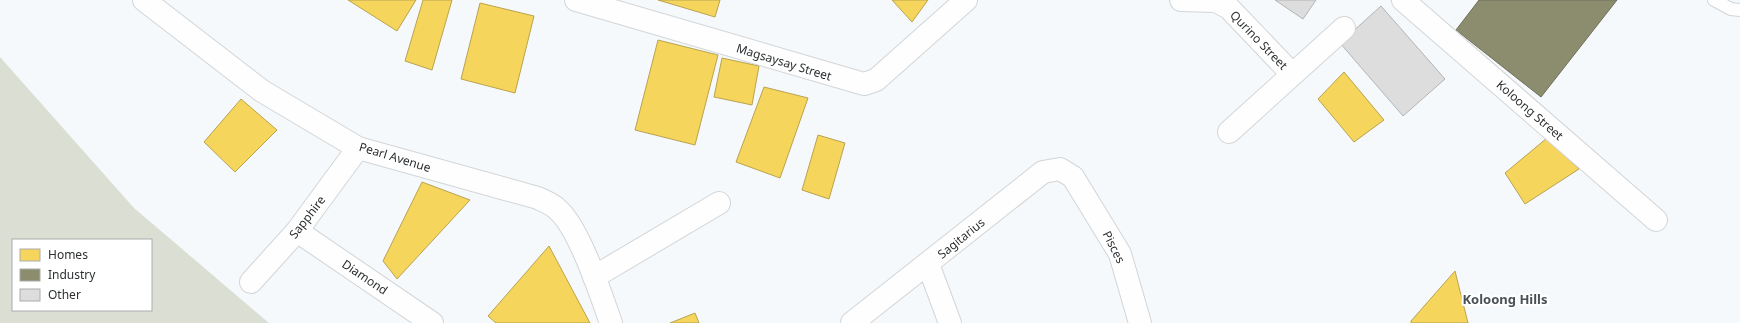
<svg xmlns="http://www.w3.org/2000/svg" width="1740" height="323" viewBox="0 0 1740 323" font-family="'Noto Sans',sans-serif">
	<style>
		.green { fill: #dbdfd3; fill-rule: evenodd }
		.homes { fill: #f6d55c; stroke: #b9a34f }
		.industry { fill: #8c8c6e; stroke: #6f705c }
		.building { fill: #ddd; stroke: #b4b4b5 }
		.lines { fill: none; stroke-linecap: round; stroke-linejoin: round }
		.service-casing { stroke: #d2d5d7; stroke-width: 14 }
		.minor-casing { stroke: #d2d5d7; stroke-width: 24 }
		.service { stroke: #fefefe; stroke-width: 12 }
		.minor { stroke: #fefefe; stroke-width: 22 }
		.labels { text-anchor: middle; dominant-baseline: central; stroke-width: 4; stroke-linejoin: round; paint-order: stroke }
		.street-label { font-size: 12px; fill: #2c2f31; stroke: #fff }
		.neighbourhood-label { font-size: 13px; font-weight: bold; fill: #4a5055; stroke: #fff }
	</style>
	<rect width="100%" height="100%" fill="#f6f9fb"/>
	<path class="green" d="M 0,57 L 134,208 L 269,323 L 0,323 ZM 13,240 L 151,240 L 151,310 L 13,310 Z"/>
	<g class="homes">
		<path d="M 348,0 L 416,0 L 397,31 Z"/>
		<path d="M 423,0 L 452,0 L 432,70 L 405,61 Z"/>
		<path d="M 658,0 L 720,0 L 715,17 Z"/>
		<path d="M 892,0 L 928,0 L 912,22 Z"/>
		<path d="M 480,3 L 534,16 L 515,93 L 461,79 Z"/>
		<path d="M 658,40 L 718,55 L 695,145 L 635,130 Z"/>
		<path d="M 722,58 L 759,66 L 752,105 L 714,97 Z"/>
		<path d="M 1344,72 L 1384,120 L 1354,142 L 1318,99 Z"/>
		<path d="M 764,87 L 808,98 L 780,178 L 736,162 Z"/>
		<path d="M 241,99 L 277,130 L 235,172 L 204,142 Z"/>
		<path d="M 818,135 L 845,143 L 829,199 L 802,190 Z"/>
		<path d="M 1547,138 L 1579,169 L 1525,204 L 1505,173 Z"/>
		<path d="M 422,182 L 470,200 L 397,279 L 383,261 Z"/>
		<path d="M 549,246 L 590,323 L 496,323 L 488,316 Z"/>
		<path d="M 1455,271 L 1468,323 L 1411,323 L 1411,321 Z"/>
		<path d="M 695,313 L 699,323 L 670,323 Z"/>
	</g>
	<path class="industry" d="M 1479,0 L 1617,0 L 1541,97 L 1456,30 Z"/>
	<g class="building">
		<path d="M 1275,0 L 1316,0 L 1303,19 Z"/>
		<path d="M 1381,6 L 1445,79 L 1403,116 L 1340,43 Z"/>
	</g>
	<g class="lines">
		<g class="service-casing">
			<path id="service" d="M 1714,0 L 1731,9 L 1740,10"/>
		</g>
		<g class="minor-casing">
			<g id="minor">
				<path d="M 144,0 L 262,91 L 358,148 L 538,198 C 544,201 552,204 557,209 C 579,227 601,295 611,323"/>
				<path d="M 576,0 L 864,84 L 876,80 L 966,0"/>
				<path d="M 1181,0 L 1216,1 L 1229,8 L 1292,74"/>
				<path d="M 1403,0 L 1656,220"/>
				<path d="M 1229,132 L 1344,28"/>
				<path d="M 297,231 L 432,323"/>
				<path d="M 928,264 L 950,323"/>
				<path d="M 594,277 L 719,203"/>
				<path d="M 251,282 L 297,231 L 358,148"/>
				<path d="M 852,323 L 1043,172 L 1060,169 L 1073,177 L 1120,254 L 1140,323"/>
			</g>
		</g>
		<use href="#service" class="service"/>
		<use href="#minor" class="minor"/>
	</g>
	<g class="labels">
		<g class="street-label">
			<text transform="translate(1259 40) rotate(46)">Qurino Street</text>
			<text transform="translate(784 62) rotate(17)">Magsaysay Street</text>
			<text transform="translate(1530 110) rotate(41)">Koloong Street</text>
			<text transform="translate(395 157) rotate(17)">Pearl Avenue</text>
			<text transform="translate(307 217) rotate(-52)">Sapphire</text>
			<text transform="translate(961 238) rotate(-39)">Sagitarius</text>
			<text transform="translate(1114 247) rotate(63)">Pisces</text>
			<text transform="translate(365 277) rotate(34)">Diamond</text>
		</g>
		<g class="neighbourhood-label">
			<text x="1505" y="299">Koloong Hills</text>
		</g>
	</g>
	<rect x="12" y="239" width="140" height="72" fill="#ffffff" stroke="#abacad"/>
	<rect x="20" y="249" width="20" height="12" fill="#f6d55c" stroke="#abacad"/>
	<text x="48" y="259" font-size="12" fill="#2c2f31">Homes</text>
	<rect x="20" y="269" width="20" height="12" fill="#8c8c6e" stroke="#abacad"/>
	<text x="48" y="279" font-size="12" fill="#2c2f31">Industry</text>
	<rect x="20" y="289" width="20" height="12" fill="#dddddd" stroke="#abacad"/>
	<text x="48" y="299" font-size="12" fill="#2c2f31">Other</text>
</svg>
